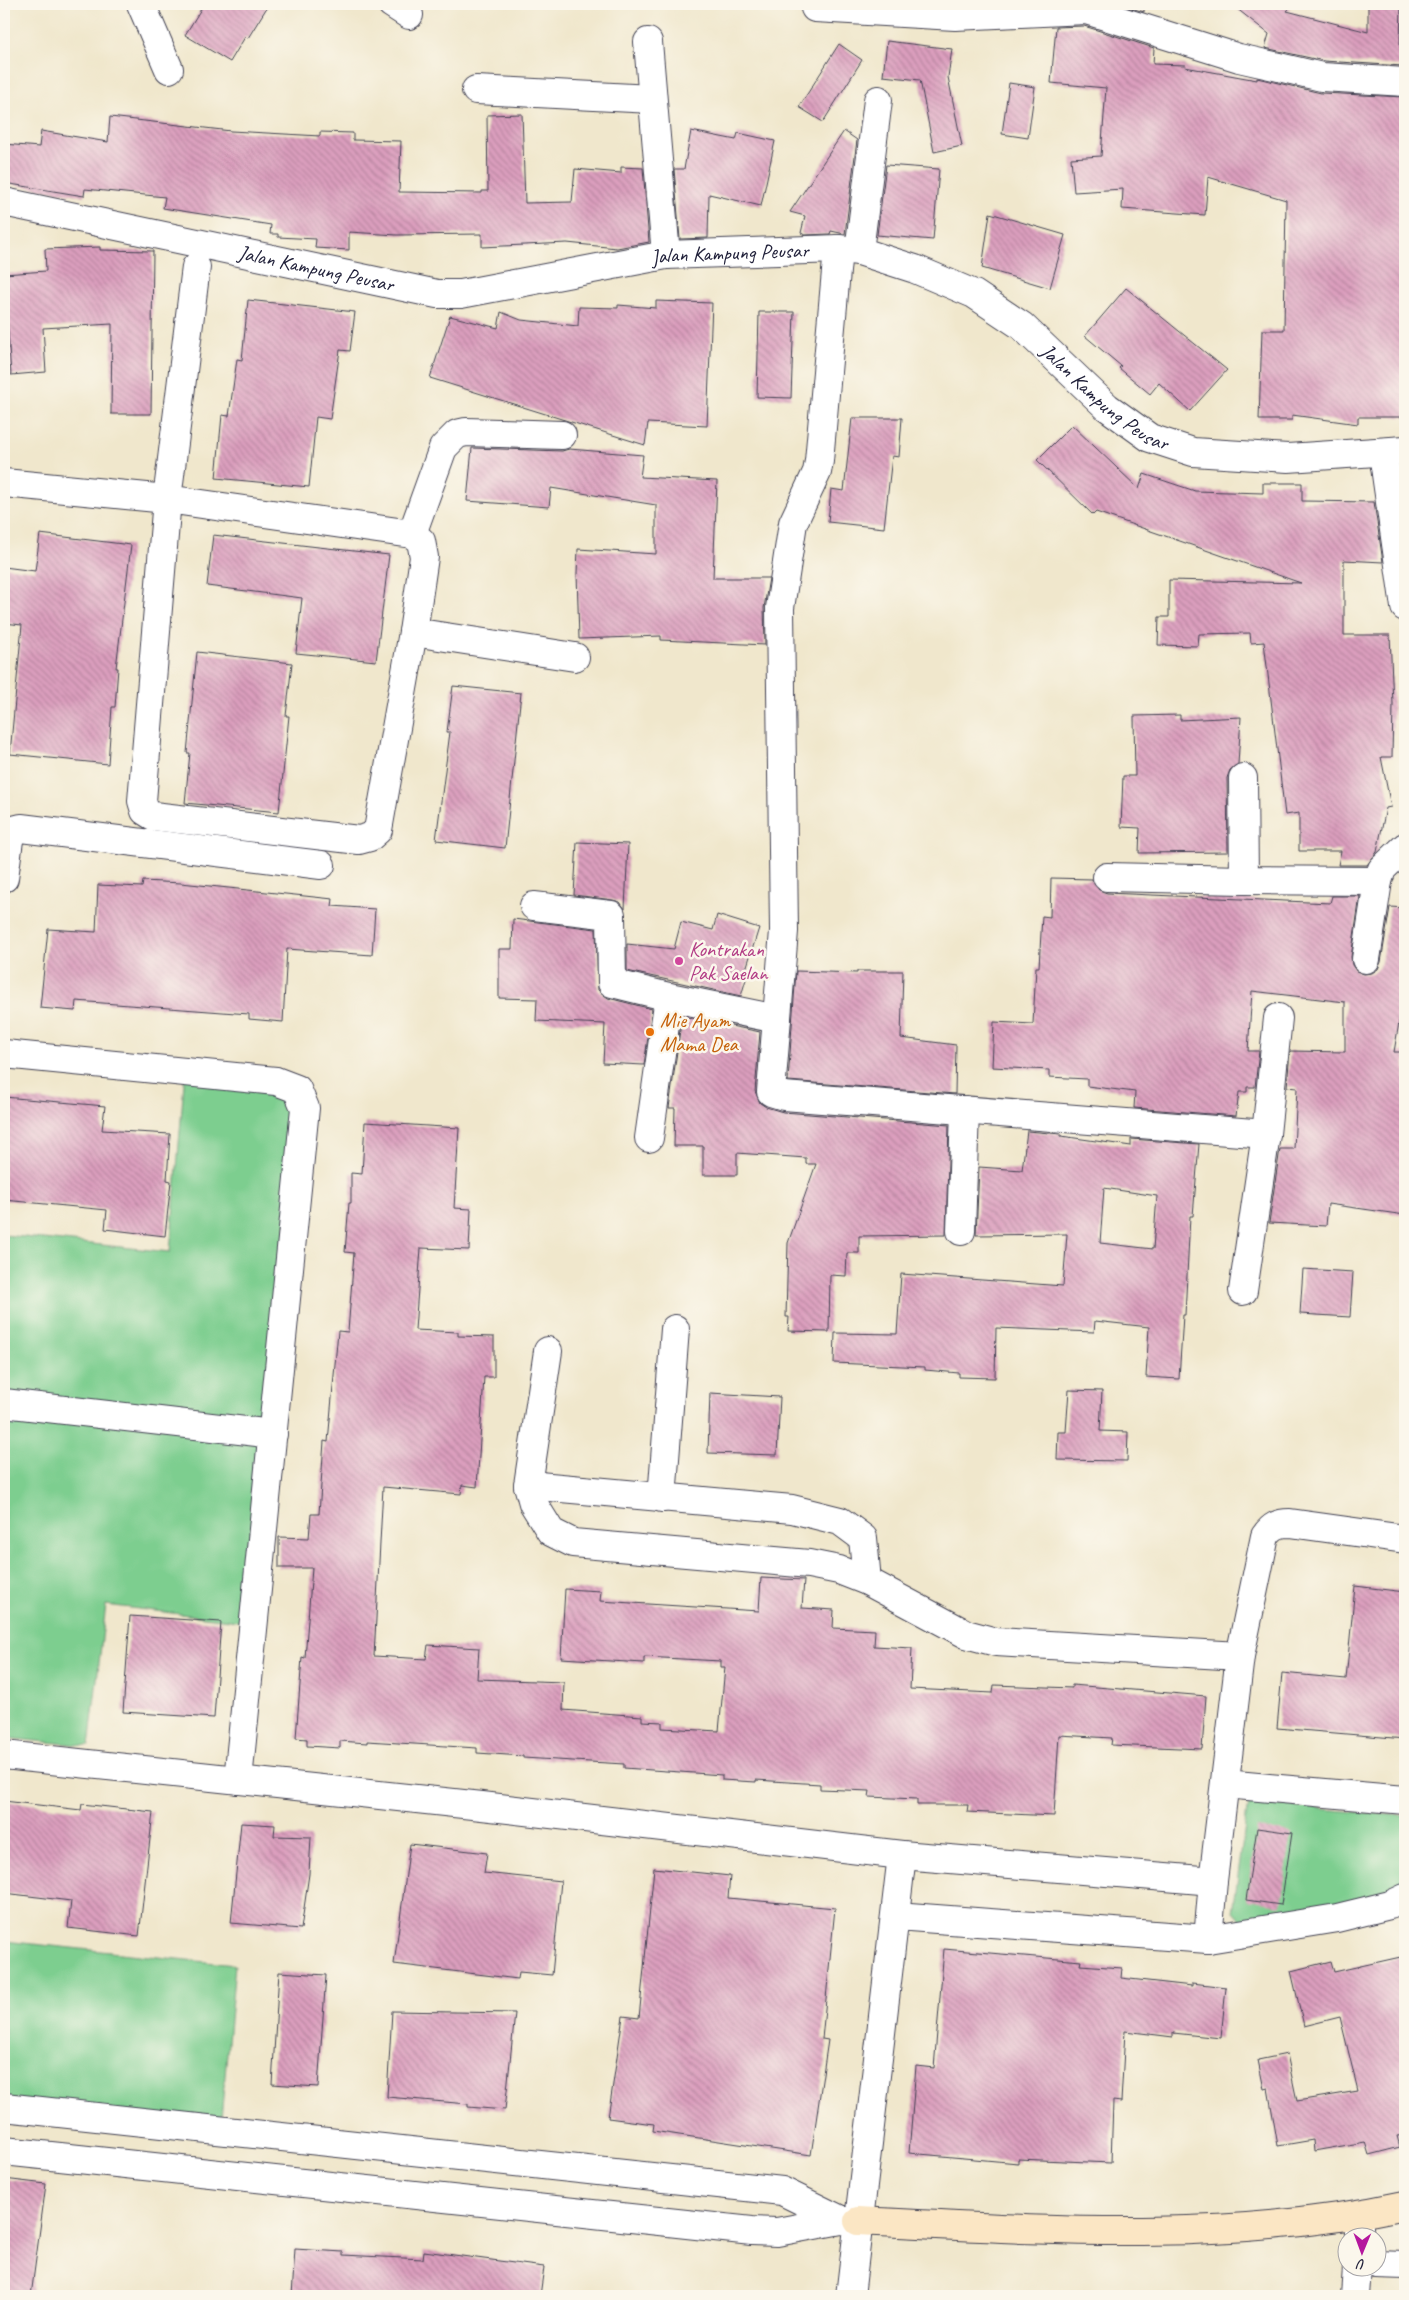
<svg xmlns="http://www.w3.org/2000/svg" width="1409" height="2300" viewBox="0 0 1409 2300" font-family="Caveat,sans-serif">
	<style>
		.green { fill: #7dce8f; stroke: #507865 }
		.building { fill: url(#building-back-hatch); fill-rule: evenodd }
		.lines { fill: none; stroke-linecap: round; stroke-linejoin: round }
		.street-casing { stroke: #414051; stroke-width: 30 }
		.secondary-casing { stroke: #414051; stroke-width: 30 }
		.street { stroke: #fff; stroke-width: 28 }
		.secondary { stroke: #fbe6c4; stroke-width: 28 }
		.hotel-dot { fill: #d1479c; stroke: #fbf7ec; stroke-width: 2 }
		.food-dot { fill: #e8710a; stroke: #fbf7ec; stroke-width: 2 }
		.labels { text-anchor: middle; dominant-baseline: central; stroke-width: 5; stroke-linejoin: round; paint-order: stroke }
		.street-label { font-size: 21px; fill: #22223b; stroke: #fbf7ec }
		.hotel-label { font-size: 21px; fill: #b23c85; stroke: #fbf7ec; text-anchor: start }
		.food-label { font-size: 21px; fill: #c56008; stroke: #fbf7ec; text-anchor: start }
	</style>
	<defs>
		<pattern id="building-back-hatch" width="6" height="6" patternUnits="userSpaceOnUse" patternTransform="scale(1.25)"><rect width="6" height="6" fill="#dc9fbe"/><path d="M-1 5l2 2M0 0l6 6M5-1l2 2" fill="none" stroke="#b2819c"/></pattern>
	</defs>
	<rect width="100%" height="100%" fill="#fbf7ec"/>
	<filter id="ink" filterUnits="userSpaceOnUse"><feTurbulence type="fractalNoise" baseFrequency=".02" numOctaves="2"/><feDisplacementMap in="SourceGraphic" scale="10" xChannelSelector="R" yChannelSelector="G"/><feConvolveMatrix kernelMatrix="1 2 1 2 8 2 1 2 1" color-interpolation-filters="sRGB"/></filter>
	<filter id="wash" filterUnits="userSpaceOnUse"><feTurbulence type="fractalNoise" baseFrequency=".0096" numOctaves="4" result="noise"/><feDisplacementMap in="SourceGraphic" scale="20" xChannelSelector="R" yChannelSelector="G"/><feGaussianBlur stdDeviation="1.12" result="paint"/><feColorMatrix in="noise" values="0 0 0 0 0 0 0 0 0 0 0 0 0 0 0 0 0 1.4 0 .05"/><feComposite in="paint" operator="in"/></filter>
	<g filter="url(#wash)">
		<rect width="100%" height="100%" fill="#f0e7cc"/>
		<g class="green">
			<path d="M 185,1071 L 297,1089 L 254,1623 L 106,1605 L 89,1746 L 4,1738 L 4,1235 L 170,1252 Z"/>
			<path d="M 1248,1803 L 1405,1816 L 1405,1887 L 1360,1903 L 1243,1923 L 1233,1912 Z"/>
			<path d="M 4,1941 L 235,1965 L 220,2130 L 4,2107 Z"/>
		</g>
		<g id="blocks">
			<g class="building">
				<path d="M 204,4 L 269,4 L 248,38 L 245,37 L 230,62 L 185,35 Z"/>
				<path d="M 1118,4 L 1144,4 L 1144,12 Z"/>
				<path d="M 1231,4 L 1293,4 L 1287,11 L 1368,32 L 1368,4 L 1401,4 L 1400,46 L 1403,66 L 1324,61 L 1265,48 L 1269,34 Z"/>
				<path d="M 1084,26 L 1154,48 L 1153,64 L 1186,65 L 1185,67 L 1257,80 L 1257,78 L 1321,93 L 1405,97 L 1405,417 L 1358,417 L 1358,424 L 1292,415 L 1292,420 L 1259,420 L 1262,330 L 1284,330 L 1286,200 L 1208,177 L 1205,215 L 1122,209 L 1123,189 L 1074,192 L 1071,158 L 1101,156 L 1106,88 L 1051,83 L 1056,27 Z"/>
				<path d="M 887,41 L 952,49 L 948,77 L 962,146 L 934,152 L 920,80 L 883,76 Z"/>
				<path d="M 839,44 L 862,60 L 823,122 L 799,107 Z"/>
				<path d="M 1009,83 L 1035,87 L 1028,138 L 1002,134 Z"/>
				<path d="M 522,114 L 525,203 L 572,202 L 575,169 L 621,173 L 621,167 L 643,168 L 649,242 L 617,248 L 567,243 L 482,247 L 482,234 L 397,235 L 349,232 L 349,250 L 315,248 L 316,239 L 278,237 L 278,234 L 270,234 L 271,225 L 163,208 L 165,197 L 85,189 L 84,196 L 4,183 L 4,144 L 39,147 L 41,131 L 108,142 L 110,117 L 231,131 L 320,136 L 320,132 L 353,133 L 353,140 L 401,141 L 399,192 L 482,193 L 482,191 L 488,191 L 487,115 Z"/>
				<path d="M 691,131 L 736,140 L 738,133 L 775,141 L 761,206 L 709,194 L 708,238 L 680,239 L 674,169 L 684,169 Z"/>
				<path d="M 844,131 L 857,140 L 845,234 L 831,231 L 830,234 L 805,235 L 801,233 L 805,216 L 790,212 Z"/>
				<path d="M 886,165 L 939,169 L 933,240 L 877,235 Z"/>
				<path d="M 990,213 L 1065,235 L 1050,288 L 982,268 Z"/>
				<path d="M 100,247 L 100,250 L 153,251 L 151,414 L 111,414 L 112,324 L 43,328 L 46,372 L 11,375 L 4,274 L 46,271 L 45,249 Z"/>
				<path d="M 1126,288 L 1227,370 L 1190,411 L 1159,383 L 1150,394 L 1119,368 L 1121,366 L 1085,336 Z"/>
				<path d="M 248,300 L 355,312 L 350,351 L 340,350 L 330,419 L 316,417 L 309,487 L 216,478 L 222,415 L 229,416 L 237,359 L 242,360 Z"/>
				<path d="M 656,301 L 712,303 L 707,426 L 648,423 L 645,445 L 430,378 L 450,316 L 498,328 L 501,312 L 521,320 L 578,326 L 579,307 L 618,308 L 618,305 L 656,308 Z"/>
				<path d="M 759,312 L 794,312 L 791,398 L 757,397 Z"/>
				<path d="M 852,418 L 902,418 L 899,457 L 892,456 L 884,528 L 828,522 L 831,489 L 844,491 Z"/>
				<path d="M 1072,425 L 1139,489 L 1144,474 L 1195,491 L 1263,493 L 1263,483 L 1302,483 L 1302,501 L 1374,502 L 1383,562 L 1344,560 L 1344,635 L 1390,635 L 1393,704 L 1392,757 L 1381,757 L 1391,807 L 1386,808 L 1377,852 L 1367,865 L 1338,865 L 1341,851 L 1299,851 L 1299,813 L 1285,815 L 1264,642 L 1251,643 L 1250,633 L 1199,634 L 1198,646 L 1158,645 L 1159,617 L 1169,617 L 1169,580 L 1301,583 L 1096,512 L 1093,515 L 1037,460 Z"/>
				<path d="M 472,448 L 562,451 L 569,449 L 643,455 L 640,477 L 717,481 L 713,578 L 769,578 L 764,608 L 765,645 L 661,640 L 661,636 L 579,639 L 577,573 L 578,549 L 656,554 L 656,505 L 551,488 L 549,507 L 467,501 Z"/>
				<path d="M 40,534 L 131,545 L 116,668 L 118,668 L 115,707 L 112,707 L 108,764 L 10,754 L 22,625 L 4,623 L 4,567 L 35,571 Z"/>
				<path d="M 213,535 L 389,555 L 376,661 L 296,653 L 302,598 L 207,586 Z"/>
				<path d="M 197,652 L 292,663 L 286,716 L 289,716 L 279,812 L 185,803 L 190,753 L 187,753 Z"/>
				<path d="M 453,686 L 521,693 L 505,848 L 436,840 L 450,732 L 447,732 Z"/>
				<path d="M 1180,715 L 1180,720 L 1241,717 L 1238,764 L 1230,770 L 1227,778 L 1228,852 L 1139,853 L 1140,828 L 1121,827 L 1123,776 L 1135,776 L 1134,716 Z"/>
				<path d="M 577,842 L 628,844 L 625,909 L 620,902 L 613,900 L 574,895 Z"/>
				<path d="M 1051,878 L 1092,879 L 1099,890 L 1107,893 L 1330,903 L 1332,896 L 1360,896 L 1351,957 L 1352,965 L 1356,971 L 1364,974 L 1372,973 L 1378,969 L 1381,962 L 1390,907 L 1405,908 L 1405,987 L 1394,1052 L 1405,1052 L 1405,1215 L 1328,1204 L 1326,1226 L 1269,1223 L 1280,1149 L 1294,1149 L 1297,1088 L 1287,1087 L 1290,1051 L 1345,1052 L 1345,1002 L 1252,991 L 1248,1051 L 1259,1051 L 1255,1087 L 1247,1087 L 1247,1092 L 1239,1092 L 1236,1116 L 1134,1108 L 1135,1092 L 1087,1086 L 1087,1079 L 1049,1077 L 1049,1070 L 992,1067 L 994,1022 L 1033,1024 L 1036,967 L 1039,967 L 1042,916 L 1050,917 Z"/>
				<path d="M 143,881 L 181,883 L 333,899 L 332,906 L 375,909 L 372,955 L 287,949 L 283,1022 L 249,1019 L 249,1014 L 76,1001 L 75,1011 L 40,1008 L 48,929 L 96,932 L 98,885 L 142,887 Z"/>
				<path d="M 717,915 L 759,928 L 746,969 L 749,969 L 741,996 L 627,971 L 627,944 L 674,949 L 681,922 L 713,930 Z"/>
				<path d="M 513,919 L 596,929 L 598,990 L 608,998 L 652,1009 L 644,1065 L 603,1063 L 605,1024 L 536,1021 L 537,999 L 499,998 L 499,949 L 512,949 Z"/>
				<path d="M 796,971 L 857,973 L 857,971 L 903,971 L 901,1038 L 956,1045 L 955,1094 L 788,1081 Z"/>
				<path d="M 682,1016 L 760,1032 L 755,1091 L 760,1103 L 766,1107 L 783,1112 L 949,1125 L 946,1235 L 859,1236 L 859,1253 L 847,1253 L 846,1276 L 830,1275 L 829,1332 L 788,1331 L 789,1317 L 786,1317 L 788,1243 L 816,1164 L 806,1164 L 806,1158 L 737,1153 L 737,1175 L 703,1175 L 703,1146 L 674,1146 L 675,1108 L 669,1108 Z"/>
				<path d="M 4,1097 L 105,1106 L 102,1130 L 170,1134 L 167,1180 L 171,1181 L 165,1236 L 105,1229 L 107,1210 L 4,1200 Z"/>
				<path d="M 365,1122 L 459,1128 L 454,1208 L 471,1209 L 469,1250 L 421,1248 L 415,1330 L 458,1332 L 458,1336 L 494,1337 L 494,1377 L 484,1377 L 477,1487 L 462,1485 L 461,1494 L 383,1487 L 374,1656 L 426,1659 L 428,1645 L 479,1648 L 477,1679 L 564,1682 L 563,1710 L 642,1716 L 642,1721 L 662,1722 L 662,1728 L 719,1731 L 725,1667 L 721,1667 L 721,1661 L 644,1657 L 644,1663 L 561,1658 L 565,1589 L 601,1591 L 600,1601 L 759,1611 L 761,1578 L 804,1580 L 802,1608 L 834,1610 L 833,1628 L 875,1630 L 874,1646 L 912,1648 L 910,1689 L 993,1693 L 994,1685 L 1072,1688 L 1072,1685 L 1206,1696 L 1202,1749 L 1111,1745 L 1112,1738 L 1059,1735 L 1054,1816 L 967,1812 L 968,1805 L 917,1805 L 917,1799 L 869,1797 L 870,1791 L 820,1789 L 820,1784 L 756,1780 L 756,1782 L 722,1780 L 722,1775 L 624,1768 L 624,1764 L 523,1758 L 523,1756 L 477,1753 L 477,1748 L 367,1741 L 367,1743 L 340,1741 L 340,1748 L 307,1746 L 307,1739 L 296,1738 L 302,1657 L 305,1658 L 312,1568 L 279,1568 L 279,1537 L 309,1538 L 311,1514 L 319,1514 L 324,1441 L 328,1442 L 338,1331 L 348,1332 L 354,1253 L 345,1252 L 349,1203 L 351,1203 L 351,1173 L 362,1174 Z"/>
				<path d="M 1027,1131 L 1061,1134 L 1061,1136 L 1131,1146 L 1131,1139 L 1199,1144 L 1193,1216 L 1190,1216 L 1185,1315 L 1183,1315 L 1179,1379 L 1146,1377 L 1149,1327 L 1095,1321 L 1094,1332 L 996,1328 L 995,1378 L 959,1377 L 959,1373 L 925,1370 L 925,1367 L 834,1363 L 835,1333 L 897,1334 L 901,1274 L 1063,1286 L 1067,1234 L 976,1235 L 979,1167 L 1022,1170 ZM 1104,1188 L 1157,1196 L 1153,1249 L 1100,1243 Z"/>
				<path d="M 1303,1269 L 1353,1272 L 1350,1317 L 1300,1314 Z"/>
				<path d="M 1069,1390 L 1102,1391 L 1100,1431 L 1128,1432 L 1127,1461 L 1057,1460 L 1058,1432 L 1066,1432 Z"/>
				<path d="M 710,1393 L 780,1397 L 777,1455 L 708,1453 Z"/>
				<path d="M 1355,1586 L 1405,1592 L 1405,1739 L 1277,1728 L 1282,1673 L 1346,1679 Z"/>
				<path d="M 130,1616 L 221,1622 L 214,1718 L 123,1712 Z"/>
				<path d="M 4,1801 L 81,1810 L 82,1804 L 153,1812 L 139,1936 L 68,1928 L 71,1901 L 4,1893 Z"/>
				<path d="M 241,1823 L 275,1825 L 274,1836 L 311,1837 L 309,1874 L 301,1929 L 231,1923 Z"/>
				<path d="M 1257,1828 L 1292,1833 L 1281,1905 L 1246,1900 Z"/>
				<path d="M 410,1844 L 487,1853 L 484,1873 L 561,1881 L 552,1975 L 519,1972 L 518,1979 L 394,1964 Z"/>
				<path d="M 654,1868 L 730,1876 L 728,1898 L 835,1908 L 822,2039 L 828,2040 L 811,2155 L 653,2131 L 654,2124 L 608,2118 L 623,2016 L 639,2018 Z"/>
				<path d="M 944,1949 L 1081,1961 L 1080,1965 L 1122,1968 L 1121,1978 L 1192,1986 L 1192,1983 L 1226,1987 L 1221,2038 L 1173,2033 L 1173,2037 L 1125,2031 L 1121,2102 L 1113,2101 L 1111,2163 L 1018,2159 L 1018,2163 L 909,2153 L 916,2066 L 934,2068 Z"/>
				<path d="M 1405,1956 L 1405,2135 L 1397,2136 L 1400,2147 L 1369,2155 L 1365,2142 L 1314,2151 L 1313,2140 L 1278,2146 L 1268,2088 L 1264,2089 L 1258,2060 L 1287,2054 L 1297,2101 L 1358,2091 L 1340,2017 L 1304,2026 L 1291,1971 L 1331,1961 L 1334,1972 Z"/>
				<path d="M 279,1972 L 326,1975 L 318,2087 L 272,2084 Z"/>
				<path d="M 392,2011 L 515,2013 L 505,2110 L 468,2107 L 468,2104 L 387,2097 Z"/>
				<path d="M 4,2179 L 46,2184 L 31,2296 L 4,2296 Z"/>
				<path d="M 295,2249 L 343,2252 L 343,2255 L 423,2259 L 424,2251 L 544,2267 L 540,2296 L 292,2296 Z"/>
			</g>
		</g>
	</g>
	<g filter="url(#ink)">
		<use href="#blocks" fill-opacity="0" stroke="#414051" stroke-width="1"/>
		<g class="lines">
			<g class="street-casing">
				<g id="street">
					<path d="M 141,4 L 169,69"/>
					<path d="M 392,4 L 409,15"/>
					<path d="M 815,8 L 955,16 L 1086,10 L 1239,58 L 1322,77 L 1405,82"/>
					<path d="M 648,42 L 666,255"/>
					<path d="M 476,90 L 652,99"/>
					<path id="s1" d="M 4,202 L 437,294 L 461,294 L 666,255 L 838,249 L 859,251 L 915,269 L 974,294 L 1022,326 L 1107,407 L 1150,438 L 1193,452 L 1288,458 L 1405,450"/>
					<path d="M 838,249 L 819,461 L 817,472 L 793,523 L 780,608 L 784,931 L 771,1092 L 784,1096 L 1266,1134"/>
					<path d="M 859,251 L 878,100"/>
					<path d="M 1383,453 L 1405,607"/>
					<path d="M 4,483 L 167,499 L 412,534 L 421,541 L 424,557 L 413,632 L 378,830 L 370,837 L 359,840 L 153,816 L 145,811 L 142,801 L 167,499 L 196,267"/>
					<path d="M 412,534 L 443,448 L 457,434 L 466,432 L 562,435"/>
					<path d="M 413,632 L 575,657"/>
					<path d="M 1243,778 L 1244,880 L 1378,881 L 1382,869 L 1405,847"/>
					<path d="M 1107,877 L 1244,880"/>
					<path d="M 4,878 L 9,840 L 13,830 L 21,828 L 321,865"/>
					<path d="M 534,906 L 611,915 L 612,983 L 669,997 L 649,1138"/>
					<path d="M 1366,959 L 1378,881"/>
					<path d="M 669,997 L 777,1019"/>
					<path d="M 4,1054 L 276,1081 L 297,1089 L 305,1108 L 238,1780"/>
					<path d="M 961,1231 L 965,1110"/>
					<path d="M 1243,1291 L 1266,1134 L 1278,1018"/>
					<path d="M 548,1351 L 528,1485 L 533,1503 L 551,1532 L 573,1543 L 809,1564 L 839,1570 L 867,1581 L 966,1634 L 996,1642 L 1240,1656"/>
					<path d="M 4,1403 L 273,1434"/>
					<path d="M 528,1485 L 792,1509 L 840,1521 L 863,1538 L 867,1581"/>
					<path d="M 662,1498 L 675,1329"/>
					<path d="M 4,1755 L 482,1806 L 902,1855 L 1213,1881"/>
					<path d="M 1225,1784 L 1405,1800"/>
					<path d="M 896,1916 L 1208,1939 L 1337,1918 L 1390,1905 L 1405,1898"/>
					<path d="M 1208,1939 L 1213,1881 L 1240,1656 L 1265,1536 C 1272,1526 1278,1523 1290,1523 L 1405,1539"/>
					<path d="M 4,2107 L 782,2191 L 841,2220"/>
					<path d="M 4,2151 L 752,2231 L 777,2232 L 841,2220 L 858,2221"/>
					<path d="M 1359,2238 L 1359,2215"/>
					<path d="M 1376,2264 L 1405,2265"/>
					<path d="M 850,2296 L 902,1855"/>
					<path d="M 1355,2296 L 1357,2268"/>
				</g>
			</g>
			<g class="secondary-casing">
				<path id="secondary" d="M 858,2221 C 1040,2230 1226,2244 1405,2205"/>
			</g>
			<use href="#street" class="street"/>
			<use href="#secondary" class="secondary"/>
		</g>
	</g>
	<circle class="hotel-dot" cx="679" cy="961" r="5"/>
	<circle class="food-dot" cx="650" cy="1032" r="5"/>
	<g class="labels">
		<g class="street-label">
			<text stroke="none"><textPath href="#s1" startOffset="739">Jalan Kampung Peusar</textPath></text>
			<text stroke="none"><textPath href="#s1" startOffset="319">Jalan Kampung Peusar</textPath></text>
			<text stroke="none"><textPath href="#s1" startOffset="1159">Jalan Kampung Peusar</textPath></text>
		</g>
		<g class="hotel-label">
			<text x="689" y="949">Kontrakan<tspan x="689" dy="24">Pak Saelan</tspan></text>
		</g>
		<g class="food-label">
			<text x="660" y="1020">Mie Ayam<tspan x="660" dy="24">Mama Dea</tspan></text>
		</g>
	</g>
	<rect width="1409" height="2300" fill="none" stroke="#fbf7ec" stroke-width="20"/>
	<g transform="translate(1362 2252) rotate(181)"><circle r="24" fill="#fbf7ec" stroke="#a4a2a5"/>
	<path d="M0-4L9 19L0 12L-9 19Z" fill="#b5179e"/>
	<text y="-8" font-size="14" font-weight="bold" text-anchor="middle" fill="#22223b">U</text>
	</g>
</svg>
